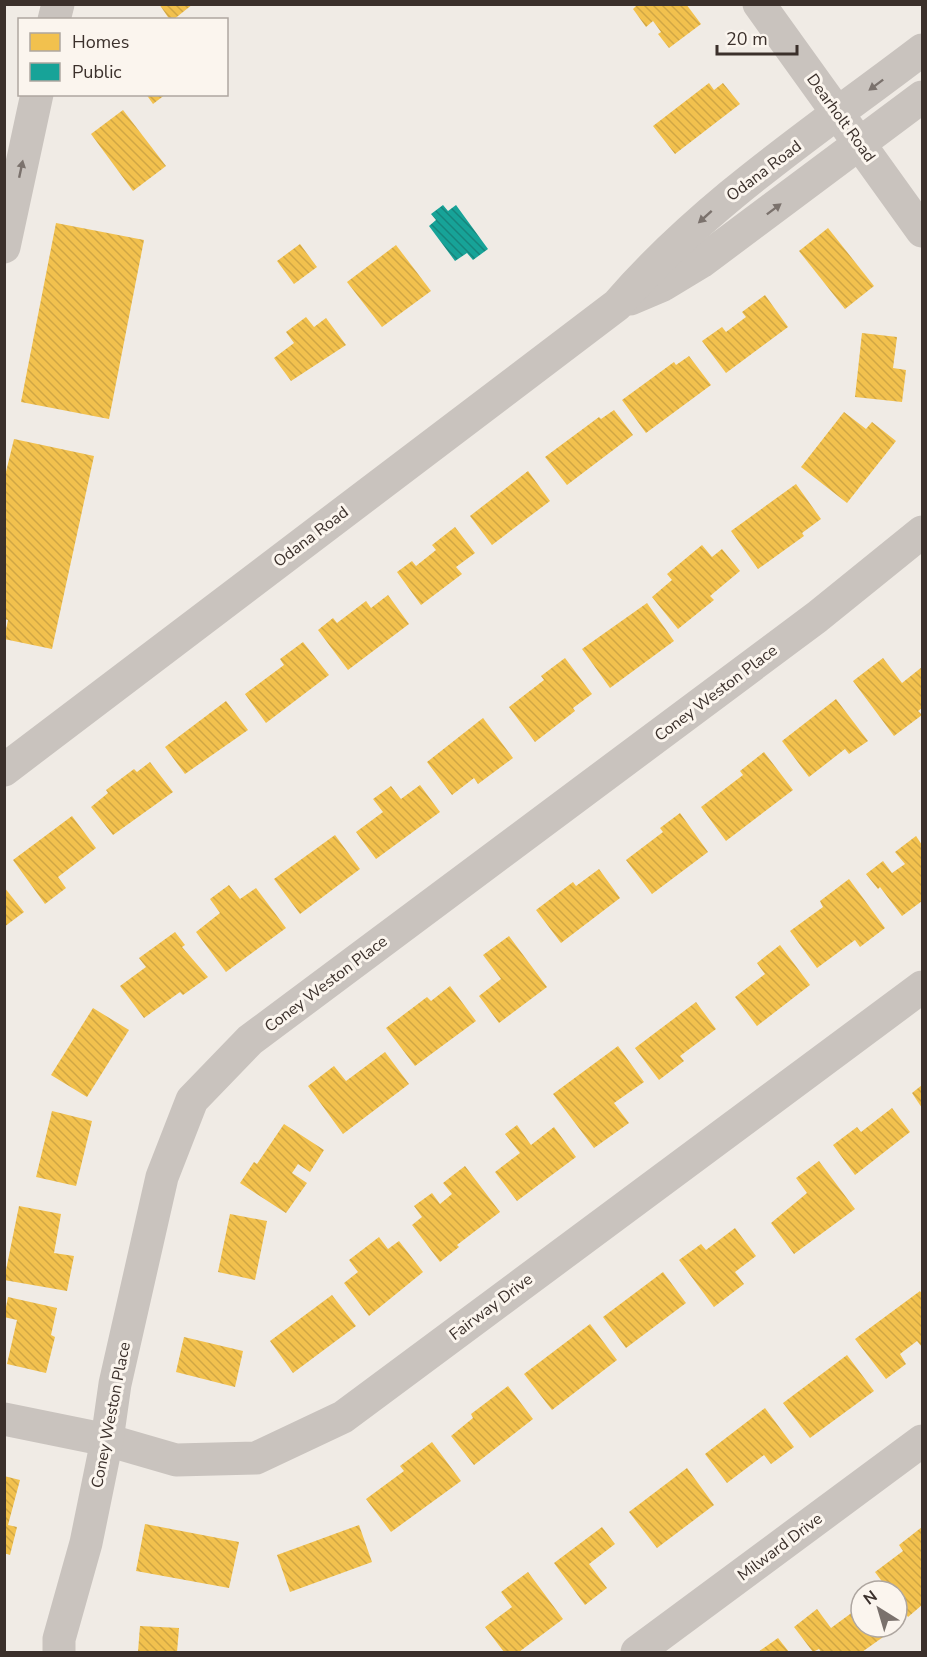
<svg xmlns="http://www.w3.org/2000/svg" width="927" height="1657" viewBox="0 0 927 1657" font-family="'Nunito Sans',sans-serif">
	<style>
		.homes { fill: url(#homes-back-hatch) }
		.public { fill: url(#public-back-hatch) }
		.lines { fill: none; stroke-linecap: round; stroke-linejoin: round }
		.minor { stroke: #c9c3be; stroke-width: 33 }
		.oneway { fill: #7b726d }
		.labels { text-anchor: middle; dominant-baseline: central; stroke-width: 6; stroke-linejoin: round; paint-order: stroke }
		.street-label { font-size: 16px; fill: #3b302b; stroke: #fbf5ee }
	</style>
	<defs>
		<pattern id="homes-back-hatch" width="6" height="6" patternUnits="userSpaceOnUse" patternTransform="scale(1.5)"><rect width="6" height="6" fill="#f2c14e"/><path d="M-1 5l2 2M0 0l6 6M5-1l2 2" fill="none" stroke="#d0a644"/></pattern>
		<pattern id="public-back-hatch" width="6" height="6" patternUnits="userSpaceOnUse" patternTransform="scale(1.5)"><rect width="6" height="6" fill="#17a398"/><path d="M-1 5l2 2M0 0l6 6M5-1l2 2" fill="none" stroke="#16857c"/></pattern>
	</defs>
	<rect width="100%" height="100%" fill="#f0ebe5"/>
	<g class="homes">
		<path d="M 159,4 L 193,4 L 173,20 L 170,20 Z"/>
		<path d="M 638,4 L 686,4 L 701,24 L 669,48 L 658,34 L 661,32 L 653,21 L 646,27 L 633,9 Z"/>
		<path d="M 709,83 L 714,90 L 723,83 L 740,104 L 675,154 L 653,126 Z"/>
		<path d="M 146,94 L 166,94 L 153,104 Z"/>
		<path d="M 123,110 L 166,166 L 133,191 L 91,134 Z"/>
		<path d="M 56,223 L 144,240 L 109,419 L 21,402 Z"/>
		<path d="M 828,228 L 874,286 L 845,309 L 799,251 Z"/>
		<path d="M 300,244 L 317,267 L 294,284 L 277,261 Z"/>
		<path d="M 396,245 L 431,291 L 382,327 L 347,282 Z"/>
		<path d="M 765,295 L 788,327 L 726,373 L 702,341 L 722,327 L 726,332 L 746,317 L 742,312 Z"/>
		<path d="M 306,317 L 314,327 L 326,318 L 346,345 L 291,381 L 274,358 L 294,343 L 286,332 Z"/>
		<path d="M 862,333 L 897,337 L 893,368 L 906,370 L 902,402 L 855,397 Z"/>
		<path d="M 689,356 L 711,385 L 646,433 L 622,400 L 674,362 L 676,365 Z"/>
		<path d="M 614,410 L 633,435 L 567,485 L 545,457 L 599,417 L 601,419 Z"/>
		<path d="M 844,412 L 866,429 L 872,422 L 896,441 L 847,503 L 801,467 Z"/>
		<path d="M 14,439 L 94,456 L 52,649 L 4,639 L 8,620 L 4,619 L 4,480 Z"/>
		<path d="M 528,471 L 550,501 L 492,545 L 470,516 Z"/>
		<path d="M 796,484 L 821,519 L 802,533 L 804,536 L 758,569 L 731,531 Z"/>
		<path d="M 455,527 L 475,553 L 456,567 L 462,574 L 421,605 L 397,572 L 412,561 L 416,566 L 436,550 L 432,545 Z"/>
		<path d="M 702,545 L 712,557 L 722,549 L 740,571 L 710,596 L 714,600 L 678,629 L 652,597 L 672,580 L 667,574 Z"/>
		<path d="M 388,595 L 409,624 L 348,670 L 318,630 L 333,618 L 337,623 L 366,601 L 371,608 Z"/>
		<path d="M 647,603 L 674,641 L 610,688 L 582,649 Z"/>
		<path d="M 303,642 L 329,675 L 266,723 L 245,694 L 284,665 L 280,659 Z"/>
		<path d="M 565,658 L 592,694 L 573,708 L 575,711 L 535,742 L 509,707 L 544,680 L 541,676 Z"/>
		<path d="M 883,658 L 902,683 L 922,667 L 922,708 L 918,711 L 922,715 L 894,736 L 853,681 Z"/>
		<path d="M 836,699 L 868,741 L 849,754 L 845,749 L 809,777 L 782,741 Z"/>
		<path d="M 226,701 L 248,730 L 185,774 L 165,747 Z"/>
		<path d="M 483,718 L 513,758 L 478,784 L 474,778 L 452,795 L 427,762 Z"/>
		<path d="M 764,752 L 793,790 L 726,841 L 701,807 L 743,775 L 740,771 Z"/>
		<path d="M 150,762 L 173,792 L 113,835 L 91,807 L 108,793 L 106,790 L 134,769 L 137,772 Z"/>
		<path d="M 420,785 L 440,812 L 376,859 L 356,832 L 383,812 L 373,799 L 391,786 L 401,799 Z"/>
		<path d="M 680,813 L 708,852 L 652,894 L 626,860 L 663,832 L 660,828 Z"/>
		<path d="M 72,816 L 96,848 L 58,877 L 66,888 L 45,904 L 13,860 Z"/>
		<path d="M 335,835 L 360,869 L 300,914 L 274,879 Z"/>
		<path d="M 916,836 L 922,845 L 922,901 L 902,916 L 880,887 L 878,889 L 866,874 L 883,861 L 892,873 L 905,864 L 895,852 Z"/>
		<path d="M 599,869 L 620,898 L 561,943 L 536,910 L 573,882 L 576,886 Z"/>
		<path d="M 849,879 L 885,928 L 860,947 L 855,940 L 817,968 L 790,931 L 823,907 L 820,901 Z"/>
		<path d="M 229,885 L 240,899 L 256,888 L 286,928 L 226,972 L 196,932 L 220,913 L 210,899 Z"/>
		<path d="M 4,887 L 24,912 L 4,927 Z"/>
		<path d="M 175,932 L 185,945 L 182,947 L 208,977 L 183,995 L 180,992 L 144,1018 L 120,986 L 146,967 L 139,958 Z"/>
		<path d="M 509,936 L 547,987 L 499,1023 L 479,996 L 501,979 L 483,955 Z"/>
		<path d="M 780,945 L 810,985 L 757,1026 L 735,997 L 765,974 L 757,963 Z"/>
		<path d="M 450,986 L 476,1021 L 415,1066 L 386,1028 L 427,997 L 431,1001 Z"/>
		<path d="M 696,1002 L 716,1029 L 680,1056 L 684,1061 L 659,1080 L 635,1048 Z"/>
		<path d="M 93,1008 L 129,1030 L 87,1097 L 51,1075 Z"/>
		<path d="M 618,1046 L 644,1082 L 614,1103 L 629,1123 L 594,1148 L 553,1094 Z"/>
		<path d="M 385,1052 L 409,1084 L 343,1134 L 308,1086 L 334,1066 L 346,1081 Z"/>
		<path d="M 922,1085 L 922,1108 L 912,1093 Z"/>
		<path d="M 892,1108 L 910,1132 L 855,1175 L 833,1145 L 857,1127 L 861,1132 Z"/>
		<path d="M 52,1111 L 92,1121 L 76,1186 L 36,1177 Z"/>
		<path d="M 284,1124 L 324,1150 L 310,1172 L 298,1164 L 292,1173 L 307,1183 L 286,1213 L 240,1183 L 254,1162 L 257,1164 Z"/>
		<path d="M 517,1125 L 531,1145 L 554,1127 L 576,1157 L 517,1201 L 495,1172 L 520,1153 L 505,1134 Z"/>
		<path d="M 819,1161 L 855,1209 L 794,1254 L 771,1223 L 807,1193 L 796,1178 Z"/>
		<path d="M 465,1166 L 500,1212 L 457,1245 L 459,1247 L 440,1262 L 412,1225 L 422,1217 L 414,1206 L 432,1193 L 440,1204 L 452,1194 L 443,1183 Z"/>
		<path d="M 19,1206 L 61,1214 L 54,1253 L 74,1256 L 67,1291 L 4,1280 Z"/>
		<path d="M 230,1214 L 267,1221 L 255,1280 L 218,1272 Z"/>
		<path d="M 735,1228 L 756,1256 L 735,1272 L 744,1284 L 714,1307 L 679,1260 L 701,1244 L 706,1250 Z"/>
		<path d="M 379,1237 L 388,1249 L 399,1241 L 423,1272 L 369,1316 L 344,1283 L 358,1272 L 349,1260 Z"/>
		<path d="M 663,1272 L 686,1303 L 626,1348 L 603,1317 Z"/>
		<path d="M 920,1291 L 922,1294 L 922,1347 L 917,1341 L 900,1354 L 906,1364 L 886,1379 L 855,1339 Z"/>
		<path d="M 332,1295 L 356,1326 L 293,1373 L 270,1341 Z"/>
		<path d="M 8,1297 L 57,1308 L 51,1335 L 55,1337 L 46,1373 L 7,1364 L 17,1320 L 4,1317 Z"/>
		<path d="M 590,1324 L 617,1360 L 552,1410 L 524,1374 Z"/>
		<path d="M 184,1337 L 243,1351 L 235,1387 L 176,1372 Z"/>
		<path d="M 847,1355 L 874,1391 L 810,1438 L 783,1403 Z"/>
		<path d="M 508,1386 L 533,1419 L 474,1465 L 451,1436 L 473,1418 L 471,1414 Z"/>
		<path d="M 765,1408 L 794,1447 L 771,1464 L 764,1455 L 727,1483 L 705,1454 Z"/>
		<path d="M 432,1442 L 461,1481 L 391,1532 L 366,1499 L 404,1471 L 400,1466 Z"/>
		<path d="M 687,1468 L 714,1505 L 657,1548 L 629,1512 Z"/>
		<path d="M 4,1476 L 20,1480 L 8,1525 L 17,1527 L 10,1555 L 4,1553 Z"/>
		<path d="M 145,1524 L 239,1542 L 229,1588 L 136,1571 Z"/>
		<path d="M 359,1525 L 372,1562 L 290,1592 L 277,1555 Z"/>
		<path d="M 602,1527 L 615,1544 L 589,1564 L 607,1588 L 585,1605 L 554,1563 Z"/>
		<path d="M 922,1527 L 922,1605 L 908,1617 L 897,1602 L 897,1591 L 889,1591 L 875,1572 L 903,1551 L 899,1545 Z"/>
		<path d="M 528,1572 L 563,1619 L 519,1652 L 504,1652 L 485,1627 L 512,1607 L 501,1592 Z"/>
		<path d="M 861,1606 L 861,1627 L 880,1627 L 886,1635 L 862,1652 L 821,1652 L 819,1649 L 813,1652 L 794,1627 L 817,1609 L 831,1628 Z"/>
		<path d="M 140,1626 L 179,1628 L 177,1652 L 138,1652 Z"/>
		<path d="M 778,1638 L 789,1652 L 758,1652 Z"/>
	</g>
	<path class="public" d="M 443,205 L 448,211 L 456,205 L 488,249 L 473,260 L 467,253 L 455,261 L 429,226 L 436,220 L 431,214 Z"/>
	<g class="lines">
		<g class="minor">
			<path d="M 759,4 L 922,231"/>
			<path d="M 54,20 L 58,4"/>
			<path d="M 4,247 L 37,94"/>
			<path d="M 630,299 L 663,285 L 701,262 L 922,97"/>
			<path d="M 4,770 L 617,305 C 704,204 817,130 922,50"/>
			<path d="M 4,1419 L 107,1440 L 176,1460 L 256,1458 L 343,1417 L 922,987"/>
			<path d="M 59,1652 L 59,1639 L 86,1543 L 107,1440 L 115,1384 L 162,1177 L 192,1100 L 250,1040 L 817,617 L 922,532"/>
			<path d="M 637,1652 L 922,1441"/>
		</g>
	</g>
	<defs><path id="oneway-solid" d="M-6-.8H1V-3.2L6.5 0L1 3.2V.8H-6Z" transform="scale(1.5)"/></defs>
	<g class="oneway">
		<use href="#oneway-solid" transform="translate(876 85) rotate(143)"/>
		<use href="#oneway-solid" transform="translate(21 169) rotate(-78)"/>
		<use href="#oneway-solid" transform="translate(774 209) rotate(-37)"/>
		<use href="#oneway-solid" transform="translate(705 217) rotate(138)"/>
	</g>
	<g class="labels">
		<g class="street-label">
			<text transform="translate(841 118) rotate(54)">Dearholt Road</text>
			<text transform="translate(764 171) rotate(-37)">Odana Road</text>
			<text transform="translate(311 537) rotate(-37)">Odana Road</text>
			<text transform="translate(716 693) rotate(-37)">Coney Weston Place</text>
			<text transform="translate(326 984) rotate(-37)">Coney Weston Place</text>
			<text transform="translate(491 1307) rotate(-37)">Fairway Drive</text>
			<text transform="translate(111 1415) rotate(-79)">Coney Weston Place</text>
			<text transform="translate(780 1547) rotate(-37)">Milward Drive</text>
		</g>
	</g>
	<rect width="927" height="1657" fill="none" stroke="#3b302b" stroke-width="12"/>
	<rect x="18" y="18" width="210" height="78" fill="#fbf5ee" stroke="#aea6a0" stroke-width="1.5"/>
	<rect x="30" y="33" width="30" height="18" fill="#f2c14e" stroke="#aea6a0" stroke-width="1.5"/>
	<text x="72" y="48" font-size="18" fill="#3b302b">Homes</text>
	<rect x="30" y="63" width="30" height="18" fill="#17a398" stroke="#aea6a0" stroke-width="1.5"/>
	<text x="72" y="78" font-size="18" fill="#3b302b">Public</text>
	<g transform="translate(879 1609) rotate(323)"><circle r="28" fill="#fbf5ee" stroke="#aea6a0" stroke-width="1.5"/>
	<path d="M0-4.5L10 22L0 15L-10 22Z" fill="#7a716c"/>
	<text y="-9" font-size="16" font-weight="bold" text-anchor="middle" fill="#3b302b">N</text>
	</g>
	<path d="M717 45v9h80v-9" fill="none" stroke="#3b302b" stroke-width="3"/>
	<text x="726" y="45" font-size="18" fill="#3b302b" stroke="#fbf5ee" stroke-width="4.5" paint-order="stroke">20 m</text>
</svg>
